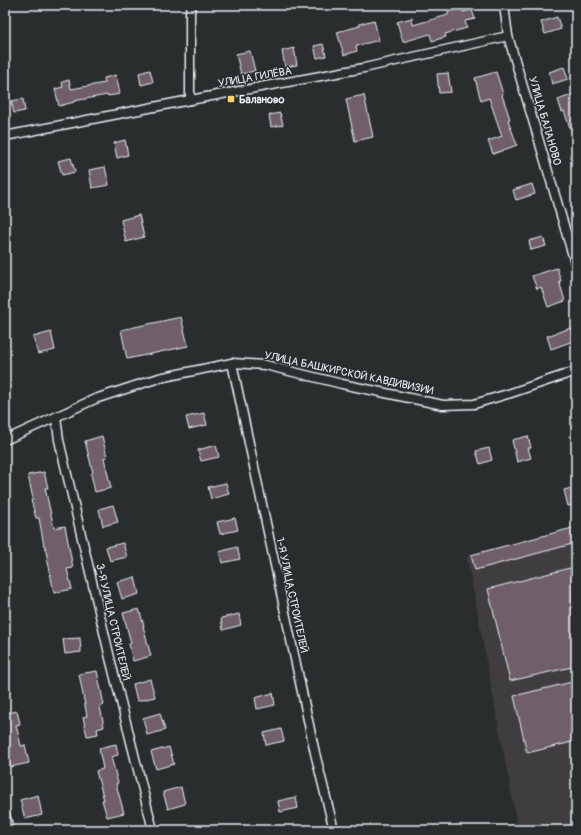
<svg xmlns="http://www.w3.org/2000/svg" width="581" height="835" viewBox="0 0 581 835" font-family="Pangolin,sans-serif">
	<style>
		.built { fill: #3f3c40 }
		.building { fill: #6f5f6a; stroke: #e8f1f8 }
		.lines { fill: none; stroke-linecap: round; stroke-linejoin: round }
		.street-casing { stroke: #e8f1f8; stroke-width: 11 }
		.street { stroke: #2a2d2e; stroke-width: 8 }
		.poi-dot { fill: #ffd166; stroke: #2a2d2e; stroke-width: 1.5 }
		.labels { text-anchor: middle; dominant-baseline: central; stroke-width: 3; stroke-linejoin: round; paint-order: stroke }
		.street-label { font-size: 11px; fill: #e8f1f8; stroke: #2a2d2e }
		.poi-label { font-size: 11px; font-weight: bold; fill: #e8f1f8; stroke: #2a2d2e; text-anchor: start }
	</style>
	<rect width="100%" height="100%" fill="#2a2d2e"/>
	<filter id="ink" filterUnits="userSpaceOnUse"><feTurbulence type="fractalNoise" baseFrequency=".025" numOctaves="2"/><feDisplacementMap in="SourceGraphic" scale="8" xChannelSelector="R" yChannelSelector="G"/><feConvolveMatrix kernelMatrix="1 2 1 2 8 2 1 2 1" color-interpolation-filters="sRGB"/></filter>
	<g filter="url(#ink)">
		<path class="built" d="M 576,527 L 576,830 L 518,830 L 467,557 L 471,555 Z"/>
		<g class="building">
			<path d="M 462,8 L 463,12 L 472,10 L 475,19 L 465,21 L 467,28 L 445,34 L 446,37 L 432,41 L 430,34 L 403,42 L 397,22 L 412,18 L 413,25 L 448,15 L 448,12 Z"/>
			<path d="M 557,17 L 561,29 L 545,34 L 541,22 Z"/>
			<path d="M 374,20 L 379,40 L 356,46 L 357,51 L 344,55 L 337,32 L 360,26 L 359,24 Z"/>
			<path d="M 323,44 L 326,56 L 317,58 L 314,46 Z"/>
			<path d="M 294,48 L 297,65 L 285,67 L 282,51 Z"/>
			<path d="M 250,51 L 255,71 L 241,74 L 236,54 Z"/>
			<path d="M 564,67 L 568,79 L 552,84 L 549,72 Z"/>
			<path d="M 150,70 L 153,82 L 141,85 L 139,73 Z"/>
			<path d="M 496,72 L 503,94 L 502,95 L 510,119 L 508,120 L 517,145 L 493,154 L 488,141 L 502,136 L 489,98 L 481,101 L 475,78 Z"/>
			<path d="M 448,73 L 451,92 L 439,93 L 437,74 Z"/>
			<path d="M 116,75 L 120,94 L 108,96 L 107,95 L 74,101 L 74,102 L 59,106 L 55,89 L 63,87 L 62,82 L 69,80 L 71,89 L 105,83 L 104,78 Z"/>
			<path d="M 574,94 L 576,102 L 576,142 L 575,142 L 564,111 L 562,112 L 558,100 Z"/>
			<path d="M 364,95 L 373,137 L 355,141 L 346,99 Z"/>
			<path d="M 23,99 L 25,111 L 14,113 L 11,101 Z"/>
			<path d="M 280,113 L 283,125 L 271,127 L 269,115 Z"/>
			<path d="M 125,140 L 128,155 L 117,158 L 114,143 Z"/>
			<path d="M 71,158 L 75,172 L 62,175 L 58,161 Z"/>
			<path d="M 105,167 L 109,185 L 92,188 L 89,170 Z"/>
			<path d="M 532,184 L 535,194 L 516,200 L 513,190 Z"/>
			<path d="M 139,215 L 144,237 L 126,242 L 121,220 Z"/>
			<path d="M 543,237 L 546,246 L 531,250 L 529,241 Z"/>
			<path d="M 557,268 L 561,281 L 559,281 L 565,301 L 548,307 L 541,287 L 537,289 L 532,276 Z"/>
			<path d="M 181,317 L 188,346 L 127,359 L 121,330 Z"/>
			<path d="M 571,328 L 576,340 L 551,349 L 547,336 Z"/>
			<path d="M 51,332 L 55,350 L 38,354 L 33,337 Z"/>
			<path d="M 204,413 L 207,425 L 189,429 L 186,417 Z"/>
			<path d="M 102,436 L 107,457 L 104,458 L 111,488 L 95,492 L 91,474 L 93,473 L 85,441 Z"/>
			<path d="M 528,436 L 531,448 L 528,448 L 531,458 L 517,462 L 512,440 Z"/>
			<path d="M 216,445 L 219,457 L 201,461 L 198,450 Z"/>
			<path d="M 489,448 L 492,460 L 480,464 L 476,451 Z"/>
			<path d="M 44,472 L 48,488 L 45,488 L 54,528 L 65,526 L 73,568 L 67,569 L 72,589 L 54,593 L 45,546 L 44,546 L 39,518 L 36,518 L 31,500 L 33,499 L 28,475 Z"/>
			<path d="M 226,483 L 229,494 L 211,499 L 208,487 Z"/>
			<path d="M 576,487 L 576,504 L 568,506 L 564,490 Z"/>
			<path d="M 113,505 L 118,522 L 103,526 L 99,509 Z"/>
			<path d="M 235,518 L 238,530 L 220,534 L 217,522 Z"/>
			<path d="M 576,527 L 576,543 L 475,570 L 471,555 Z"/>
			<path d="M 123,543 L 127,557 L 110,561 L 106,547 Z"/>
			<path d="M 237,547 L 240,559 L 222,563 L 219,552 Z"/>
			<path d="M 570,568 L 576,593 L 576,666 L 510,681 L 488,589 Z"/>
			<path d="M 135,577 L 139,594 L 122,599 L 117,582 Z"/>
			<path d="M 139,609 L 144,626 L 143,626 L 151,656 L 133,661 L 129,644 L 131,643 L 123,613 Z"/>
			<path d="M 239,614 L 241,625 L 223,630 L 221,618 Z"/>
			<path d="M 80,638 L 81,652 L 65,654 L 63,639 Z"/>
			<path d="M 97,671 L 104,705 L 100,706 L 104,727 L 97,729 L 98,734 L 87,736 L 83,717 L 87,716 L 79,674 Z"/>
			<path d="M 150,679 L 155,697 L 137,701 L 133,684 Z"/>
			<path d="M 576,681 L 576,741 L 527,753 L 514,696 Z"/>
			<path d="M 273,693 L 275,705 L 257,709 L 255,698 Z"/>
			<path d="M 17,711 L 20,724 L 16,725 L 21,746 L 25,745 L 29,763 L 10,767 L 5,744 L 5,714 Z"/>
			<path d="M 160,713 L 165,730 L 147,735 L 143,718 Z"/>
			<path d="M 281,729 L 284,741 L 266,745 L 264,733 Z"/>
			<path d="M 116,744 L 118,755 L 111,757 L 118,783 L 116,784 L 124,813 L 107,817 L 102,800 L 104,800 L 96,771 L 103,769 L 99,748 Z"/>
			<path d="M 169,747 L 174,764 L 156,769 L 151,752 Z"/>
			<path d="M 181,787 L 185,804 L 168,809 L 163,792 Z"/>
			<path d="M 38,795 L 42,815 L 25,819 L 20,800 Z"/>
			<path d="M 296,797 L 298,808 L 280,812 L 278,801 Z"/>
		</g>
		<g class="lines">
			<g class="street-casing">
				<g id="street">
					<path d="M 504,5 L 508,36 L 576,266"/>
					<path d="M 190,100 L 190,12 L 192,5"/>
					<path d="M 5,136 L 190,100 L 364,68 L 508,36"/>
					<path d="M 232,363 L 315,753 L 334,830"/>
					<path d="M 56,417 L 59,440 L 110,658 L 153,830"/>
					<path d="M 5,440 L 95,399 L 159,378 L 232,363 L 265,365 L 342,384 L 443,405 L 474,404 L 511,393 L 576,371"/>
					<path d="M 5,814 L 9,830"/>
				</g>
			</g>
			<use href="#street" class="street"/>
		</g>
	</g>
	<rect class="poi-dot" x="227" y="95" width="8" height="8" rx="2"/>
	<g class="labels">
		<g class="street-label">
			<text transform="translate(255 77) rotate(-10)">УЛИЦА ГИЛЁВА</text>
			<text transform="translate(545 121) rotate(74)">УЛИЦА БАЛАНОВО</text>
			<text transform="translate(349 373) rotate(12)">УЛИЦА БАШКИРСКОЙ КАВДИВИЗИИ</text>
			<text transform="translate(292 595) rotate(78)">1-Я УЛИЦА СТРОИТЕЛЕЙ</text>
			<text transform="translate(113 622) rotate(77)">3-Я УЛИЦА СТРОИТЕЛЕЙ</text>
		</g>
		<g class="poi-label">
			<text x="239" y="99">Баланово</text>
		</g>
	</g>
	<rect width="581" height="835" fill="none" stroke="#2a2d2e" stroke-width="20"/>
	<rect x="10" y="10" width="561" height="815" fill="none" stroke="#e8f1f8" stroke-width="1.5" filter="url(#ink)"/>
</svg>
